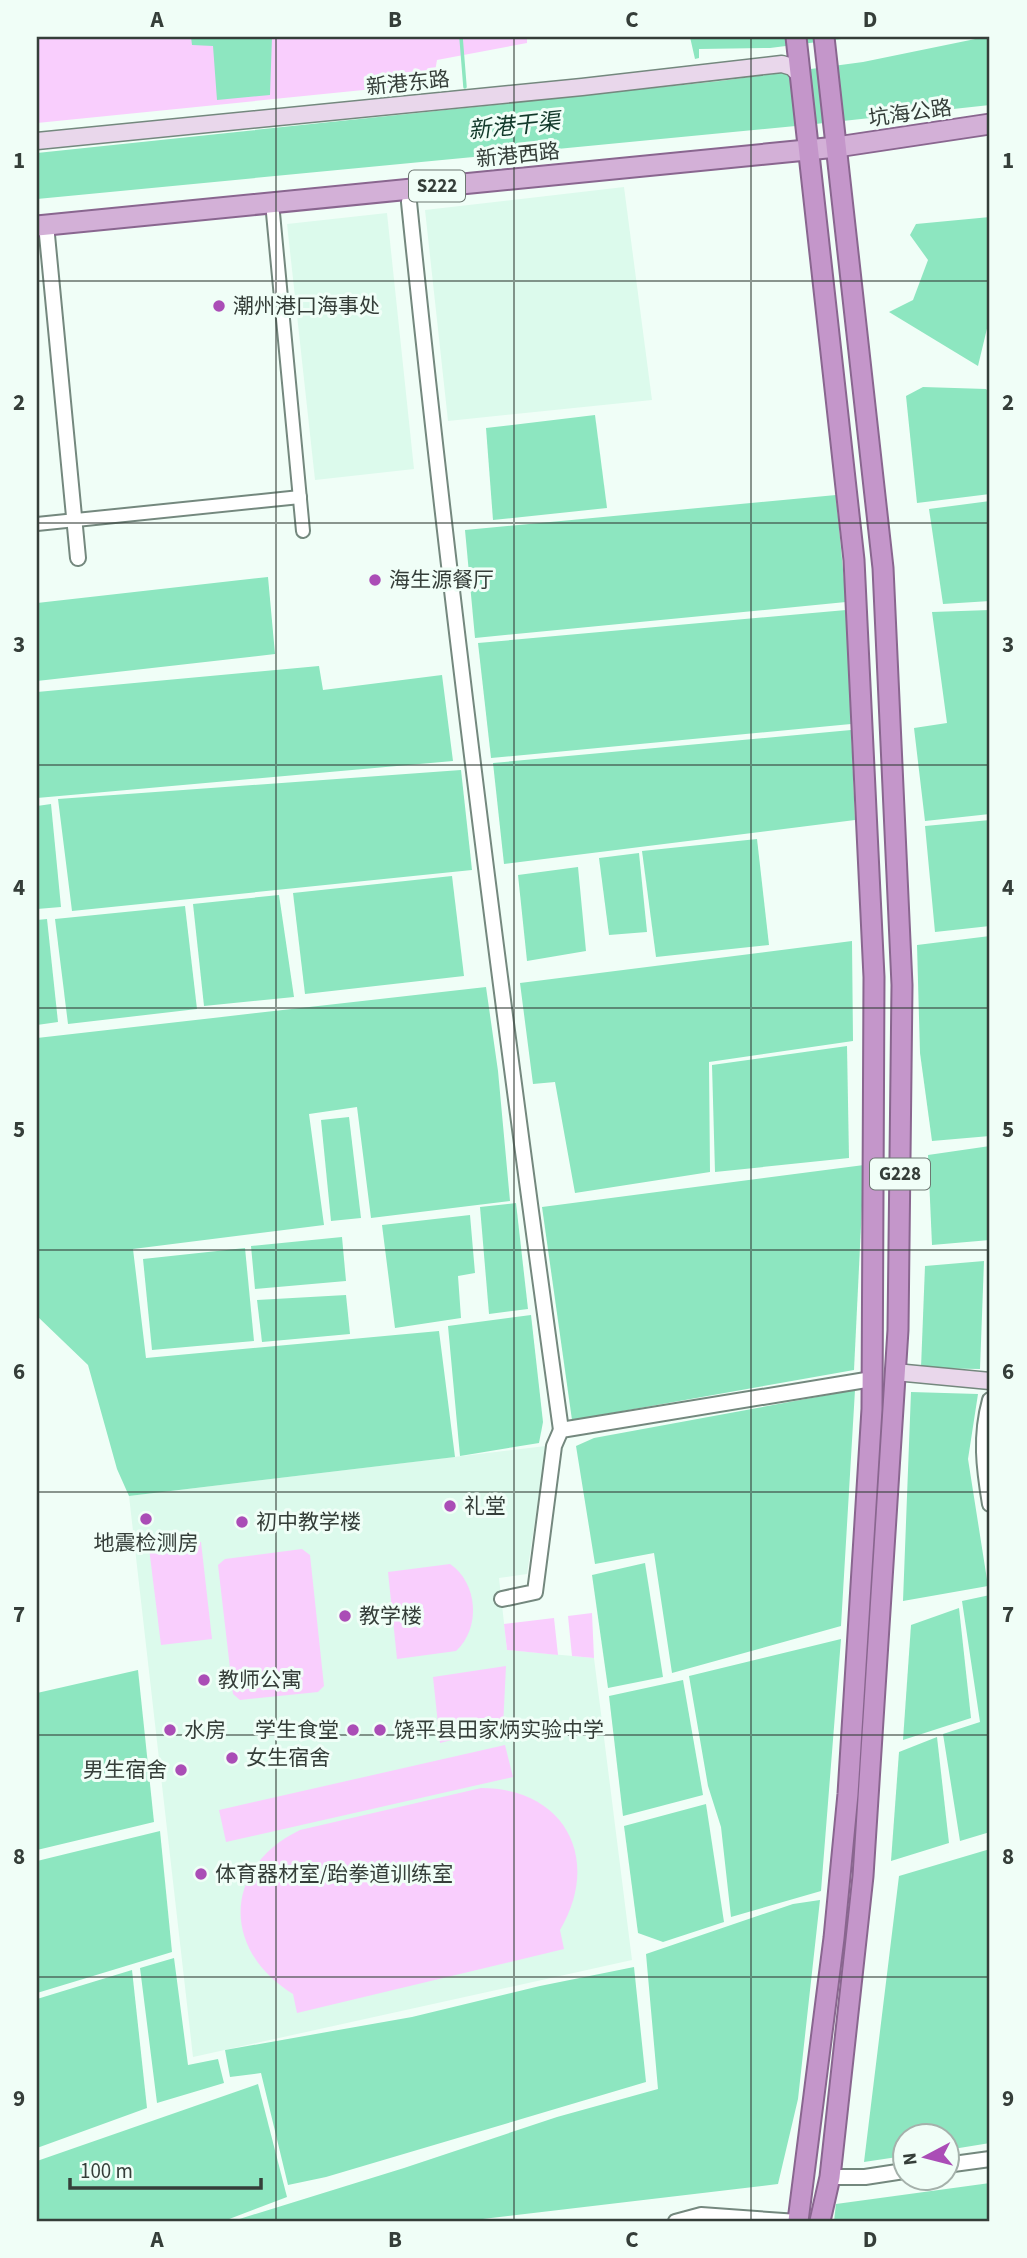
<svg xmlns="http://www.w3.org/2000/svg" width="1027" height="2258" viewBox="0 0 1027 2258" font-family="'Source Sans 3','Noto Sans SC',sans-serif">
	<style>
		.built { fill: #dcfaec }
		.green { fill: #f9cefd }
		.water { fill: #8de6c0 }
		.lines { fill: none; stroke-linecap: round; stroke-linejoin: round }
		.stream { stroke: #8de6c0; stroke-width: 3.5 }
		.minor-casing { stroke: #74887e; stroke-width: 16 }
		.tertiary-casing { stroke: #74887e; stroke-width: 18 }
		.secondary-casing { stroke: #74887e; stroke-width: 19 }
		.primary-casing { stroke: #89668f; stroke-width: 23 }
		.trunk-casing { stroke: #89668f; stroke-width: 23 }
		.minor { stroke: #fff; stroke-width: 12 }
		.tertiary { stroke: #fff; stroke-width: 14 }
		.secondary { stroke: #e9d7eb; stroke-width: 16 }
		.primary { stroke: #d3b0d7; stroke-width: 19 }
		.trunk { stroke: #c496ca; stroke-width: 19 }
		.grid { fill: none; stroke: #353e39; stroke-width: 2; stroke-opacity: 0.55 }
		.poi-dot { fill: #aa4db6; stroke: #f0fef7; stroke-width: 2.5 }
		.labels { text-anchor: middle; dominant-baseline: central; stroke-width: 6; stroke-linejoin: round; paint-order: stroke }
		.shield { fill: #f0fef7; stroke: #6d7872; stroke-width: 2 }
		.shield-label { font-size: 19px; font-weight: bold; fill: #353e39 }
		.street-label { font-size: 21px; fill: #353e39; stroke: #f0fef7 }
		.poi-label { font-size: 21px; fill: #353e39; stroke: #f0fef7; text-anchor: start }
		.water-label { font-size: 23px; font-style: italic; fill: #11392a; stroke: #f0fef7 }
		.neatline { fill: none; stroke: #353e39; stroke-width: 2.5 }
		.grid-label { font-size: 23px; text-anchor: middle; font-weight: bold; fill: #353e39 }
	</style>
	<rect width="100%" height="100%" fill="#f0fef7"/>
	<g class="built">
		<path d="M 624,187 L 652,400 L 448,421 L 425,210 Z"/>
		<path d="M 387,213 L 414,469 L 315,480 L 287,224 Z"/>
		<path d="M 546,1446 L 527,1574 L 499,1578 L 507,1650 L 594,1658 L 632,1960 L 193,2057 L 129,1496 Z"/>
	</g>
	<g class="green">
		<path d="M 37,37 L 527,37 L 527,43 L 437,60 L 433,83 L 37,123 Z"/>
		<path d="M 201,1542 L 212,1639 L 161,1645 L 149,1548 Z"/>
		<path d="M 302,1549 L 310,1555 L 324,1686 L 318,1692 L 240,1700 L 233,1694 L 218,1565 L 225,1559 Z"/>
		<path d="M 450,1564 C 478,1583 481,1628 456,1651 L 397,1659 L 388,1572 Z"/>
		<path d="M 592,1613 L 594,1658 L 572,1656 L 568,1616 Z"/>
		<path d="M 554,1618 L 558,1655 L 507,1650 L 504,1624 Z"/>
		<path d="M 506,1666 L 503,1727 L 440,1743 L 433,1677 Z"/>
		<path d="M 505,1745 L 513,1777 L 226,1842 L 219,1810 Z"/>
		<path d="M 481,1788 C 565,1788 602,1859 560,1930 L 564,1949 L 297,2013 L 293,1994 C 221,1950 223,1867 300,1830 Z"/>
	</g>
	<g class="water">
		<path d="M 191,37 L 272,37 L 270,95 L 217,100 L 213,46 L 192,45 Z"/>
		<path d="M 690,37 L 857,37 L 770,48 L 699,49 L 699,58 L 695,59 Z"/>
		<path d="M 985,37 L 990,37 L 990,105 L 806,125 L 37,199 L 37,153 L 720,81 L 863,62 Z"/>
		<path d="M 990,217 L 990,316 L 978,366 L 889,312 L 913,300 L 928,260 L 910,235 L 916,224 Z"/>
		<path d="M 923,387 L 986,389 L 990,393 L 990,494 L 917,503 L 906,396 Z"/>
		<path d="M 595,415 L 607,508 L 493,520 L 486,428 Z"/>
		<path d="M 836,495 L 846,602 L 475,638 L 465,530 Z"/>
		<path d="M 990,501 L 990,601 L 943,604 L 929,509 Z"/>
		<path d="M 268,577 L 275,654 L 37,681 L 37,603 Z"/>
		<path d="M 846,610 L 851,724 L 491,758 L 478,643 Z"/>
		<path d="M 990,610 L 990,814 L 925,821 L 914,728 L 947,723 L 932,612 Z"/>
		<path d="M 319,666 L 323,690 L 442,675 L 453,761 L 37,798 L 37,692 Z"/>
		<path d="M 851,730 L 855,820 L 504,864 L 493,763 Z"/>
		<path d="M 461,770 L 472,870 L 72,911 L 58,799 Z"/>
		<path d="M 51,804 L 61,907 L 37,909 L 37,806 Z"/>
		<path d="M 990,820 L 990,926 L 935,932 L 925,826 Z"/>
		<path d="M 757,839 L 769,945 L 656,957 L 642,851 Z"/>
		<path d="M 639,853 L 647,932 L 609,935 L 599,858 Z"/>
		<path d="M 578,867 L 586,951 L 527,961 L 518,875 Z"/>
		<path d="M 452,876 L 464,976 L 305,994 L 293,893 Z"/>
		<path d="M 279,895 L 294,997 L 204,1006 L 193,904 Z"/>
		<path d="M 185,906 L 197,1009 L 68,1024 L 55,919 Z"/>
		<path d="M 47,919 L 58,1022 L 37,1025 L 37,920 Z"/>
		<path d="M 990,936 L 990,1136 L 932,1141 L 920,1053 L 917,945 Z"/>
		<path d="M 852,941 L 853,1041 L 709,1062 L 710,1172 L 575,1193 L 555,1082 L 533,1084 L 520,983 Z"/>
		<path d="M 486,987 L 498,1071 L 510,1201 L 371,1218 L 357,1107 L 309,1114 L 324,1225 L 133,1249 L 146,1358 L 439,1331 L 455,1457 L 129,1496 L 117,1469 L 88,1365 L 37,1316 L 37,1038 Z"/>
		<path d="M 847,1046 L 849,1158 L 715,1172 L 712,1065 Z"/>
		<path d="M 349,1117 L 361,1218 L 331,1221 L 321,1120 Z"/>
		<path d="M 990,1146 L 990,1240 L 932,1245 L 928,1155 Z"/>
		<path d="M 864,1165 L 854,1370 L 572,1420 L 542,1207 Z"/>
		<path d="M 516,1203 L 528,1309 L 489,1314 L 480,1207 Z"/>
		<path d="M 470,1215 L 475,1273 L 458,1276 L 461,1318 L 395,1328 L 382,1225 Z"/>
		<path d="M 342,1237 L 346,1281 L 255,1289 L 251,1246 Z"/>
		<path d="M 245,1248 L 254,1341 L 152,1350 L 143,1259 Z"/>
		<path d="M 984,1261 L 980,1369 L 921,1368 L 925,1266 Z"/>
		<path d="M 346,1295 L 350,1334 L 262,1342 L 257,1300 Z"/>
		<path d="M 531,1315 L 543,1422 L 539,1443 L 460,1456 L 448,1326 Z"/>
		<path d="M 855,1390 L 841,1626 L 672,1673 L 654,1553 L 595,1564 L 576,1446 L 594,1438 Z"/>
		<path d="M 911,1392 L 978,1394 L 968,1459 L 988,1586 L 903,1601 Z"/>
		<path d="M 645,1563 L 663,1677 L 608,1688 L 592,1575 Z"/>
		<path d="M 990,1595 L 990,1832 L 960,1841 L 943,1734 L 980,1722 L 962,1601 Z"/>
		<path d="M 959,1608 L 971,1718 L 903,1740 L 911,1625 Z"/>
		<path d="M 841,1639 L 821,1891 L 731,1917 L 721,1827 L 708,1786 L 689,1676 Z"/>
		<path d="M 138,1670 L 154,1822 L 37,1850 L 37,1693 Z"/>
		<path d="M 683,1680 L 703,1795 L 623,1816 L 609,1696 Z"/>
		<path d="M 937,1737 L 949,1843 L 891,1861 L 899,1752 Z"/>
		<path d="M 706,1804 L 724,1922 L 663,1942 L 638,1933 L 624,1826 Z"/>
		<path d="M 160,1831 L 172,1952 L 37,1993 L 37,1861 Z"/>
		<path d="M 990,1849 L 990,2143 L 947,2150 L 946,2136 L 904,2136 L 904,2156 L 864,2162 L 899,1876 Z"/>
		<path d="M 820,1900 L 798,2099 L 778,2184 L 466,2221 L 233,2221 L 404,2168 L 557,2117 L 658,2089 L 646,1954 L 793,1904 Z"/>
		<path d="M 174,1958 L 188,2065 L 218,2059 L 224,2083 L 157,2103 L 140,1968 Z"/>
		<path d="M 634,1967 L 646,2082 L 326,2177 L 288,2185 L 261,2073 L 230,2077 L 225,2050 L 412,2017 L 540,1986 Z"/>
		<path d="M 132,1970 L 147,2108 L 37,2148 L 37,1999 Z"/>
		<path d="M 258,2084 L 287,2197 L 224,2221 L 37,2221 L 37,2161 Z"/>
		<path d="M 990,2183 L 990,2221 L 834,2221 L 836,2204 Z"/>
	</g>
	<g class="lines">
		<path class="stream" d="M 461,37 L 465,87"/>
		<g class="minor-casing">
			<g id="minor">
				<path d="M 273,213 L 303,531"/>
				<path d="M 37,524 L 300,497"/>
				<path d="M 675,2221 L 701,2214 L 798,2221"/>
			</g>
		</g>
		<g class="tertiary-casing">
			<g id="tertiary">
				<path d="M 409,202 C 451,613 504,1021 561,1430"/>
				<path d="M 47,235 L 78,558"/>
				<path d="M 990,1400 C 980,1436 984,1468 990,1504"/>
				<path d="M 502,1599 L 535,1592 L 554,1446 L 561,1430 L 872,1379"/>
				<path d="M 946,2165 L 990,2159"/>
				<path d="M 830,2177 L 865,2177 L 904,2171"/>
			</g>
		</g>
		<g class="secondary-casing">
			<g id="secondary">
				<path d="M 37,141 L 582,87 L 782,64 L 792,67 L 801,76"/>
				<path d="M 895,1372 L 990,1381"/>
			</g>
		</g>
		<g class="primary-casing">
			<path id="primary" d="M 37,226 L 837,147 L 990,124"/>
		</g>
		<g class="trunk-casing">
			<g id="trunk">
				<path d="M 796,37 L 854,560 L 874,977 L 872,1409 L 848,1794 L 834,1938 L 798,2221"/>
				<path d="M 820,2221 L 830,2177 L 863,1876 L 898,1330 L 902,985 L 883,568 L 824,37"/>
			</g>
		</g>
		<use href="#minor" class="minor"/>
		<use href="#tertiary" class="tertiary"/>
		<use href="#secondary" class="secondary"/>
		<use href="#primary" class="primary"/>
		<use href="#trunk" class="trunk"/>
	</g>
	<path class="grid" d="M 276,37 L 276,2221M 514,37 L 514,2221M 751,37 L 751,2221M 37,281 L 990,281M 37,523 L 990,523M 37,765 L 990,765M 37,1008 L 990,1008M 37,1250 L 990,1250M 37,1492 L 990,1492M 37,1735 L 990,1735M 37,1977 L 990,1977"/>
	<g class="poi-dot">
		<circle cx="219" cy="306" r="7"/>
		<circle cx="375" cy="580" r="7"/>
		<circle cx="450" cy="1506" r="7"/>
		<circle cx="146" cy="1519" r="7"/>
		<circle cx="242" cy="1522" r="7"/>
		<circle cx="345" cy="1616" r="7"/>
		<circle cx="204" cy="1680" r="7"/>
		<circle cx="170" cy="1730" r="7"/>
		<circle cx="353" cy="1730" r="7"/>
		<circle cx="380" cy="1730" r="7"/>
		<circle cx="232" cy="1758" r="7"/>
		<circle cx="181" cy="1770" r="7"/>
		<circle cx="201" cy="1874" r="7"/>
	</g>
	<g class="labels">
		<g class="shield">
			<rect x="409" y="170.5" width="56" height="31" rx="5"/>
			<rect x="870" y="1158.5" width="60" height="31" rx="5"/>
		</g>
		<g class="shield-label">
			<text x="437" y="186">S222</text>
			<text x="900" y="1174">G228</text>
		</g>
		<g class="street-label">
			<text transform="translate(408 83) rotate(-6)">新港东路</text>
			<text transform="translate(910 113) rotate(-8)">坑海公路</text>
			<text transform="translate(518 155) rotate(-6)">新港西路</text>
		</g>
		<g class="poi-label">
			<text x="233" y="306">潮州港口海事处</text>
			<text x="389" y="580">海生源餐厅</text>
			<text x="464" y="1506">礼堂</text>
			<text x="256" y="1522">初中教学楼</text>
			<text x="146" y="1543" text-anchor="middle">地震检测房</text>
			<text x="359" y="1616">教学楼</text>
			<text x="218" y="1680">教师公寓</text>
			<text x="184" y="1730">水房</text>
			<text x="339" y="1730" text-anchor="end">学生食堂</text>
			<text x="394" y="1730">饶平县田家炳实验中学</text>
			<text x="246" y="1758">女生宿舍</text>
			<text x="167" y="1770" text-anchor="end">男生宿舍</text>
			<text x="215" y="1874">体育器材室/跆拳道训练室</text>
		</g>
		<g class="water-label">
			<text transform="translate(514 126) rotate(-6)">新港干渠</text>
		</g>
	</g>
	<rect width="1027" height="2258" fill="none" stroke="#f0fef7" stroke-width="77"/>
	<g transform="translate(926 2157) rotate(263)"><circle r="33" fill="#f0fef7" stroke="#a5b1ab" stroke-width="2"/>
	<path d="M0-5L12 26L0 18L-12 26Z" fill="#aa4db6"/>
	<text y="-10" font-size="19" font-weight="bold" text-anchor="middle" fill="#353e39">N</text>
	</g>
	<path d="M70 2178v10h191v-10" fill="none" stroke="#353e39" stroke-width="3.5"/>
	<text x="80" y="2178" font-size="21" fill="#353e39" stroke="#f0fef7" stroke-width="5" paint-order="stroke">100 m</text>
	<rect x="38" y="38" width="950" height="2182" class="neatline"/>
	<g class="grid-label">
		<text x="157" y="27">A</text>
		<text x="395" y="27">B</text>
		<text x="632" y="27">C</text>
		<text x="870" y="27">D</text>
		<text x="19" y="168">1</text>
		<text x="1008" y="168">1</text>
		<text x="19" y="410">2</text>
		<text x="1008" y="410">2</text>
		<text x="19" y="652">3</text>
		<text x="1008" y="652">3</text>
		<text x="19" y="895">4</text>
		<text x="1008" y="895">4</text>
		<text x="19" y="1137">5</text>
		<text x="1008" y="1137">5</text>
		<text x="19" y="1379">6</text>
		<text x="1008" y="1379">6</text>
		<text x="19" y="1622">7</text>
		<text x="1008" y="1622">7</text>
		<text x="19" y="1864">8</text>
		<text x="1008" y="1864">8</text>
		<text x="19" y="2106">9</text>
		<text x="1008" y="2106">9</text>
		<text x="157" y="2247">A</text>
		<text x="395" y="2247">B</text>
		<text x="632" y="2247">C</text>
		<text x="870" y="2247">D</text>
	</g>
</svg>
